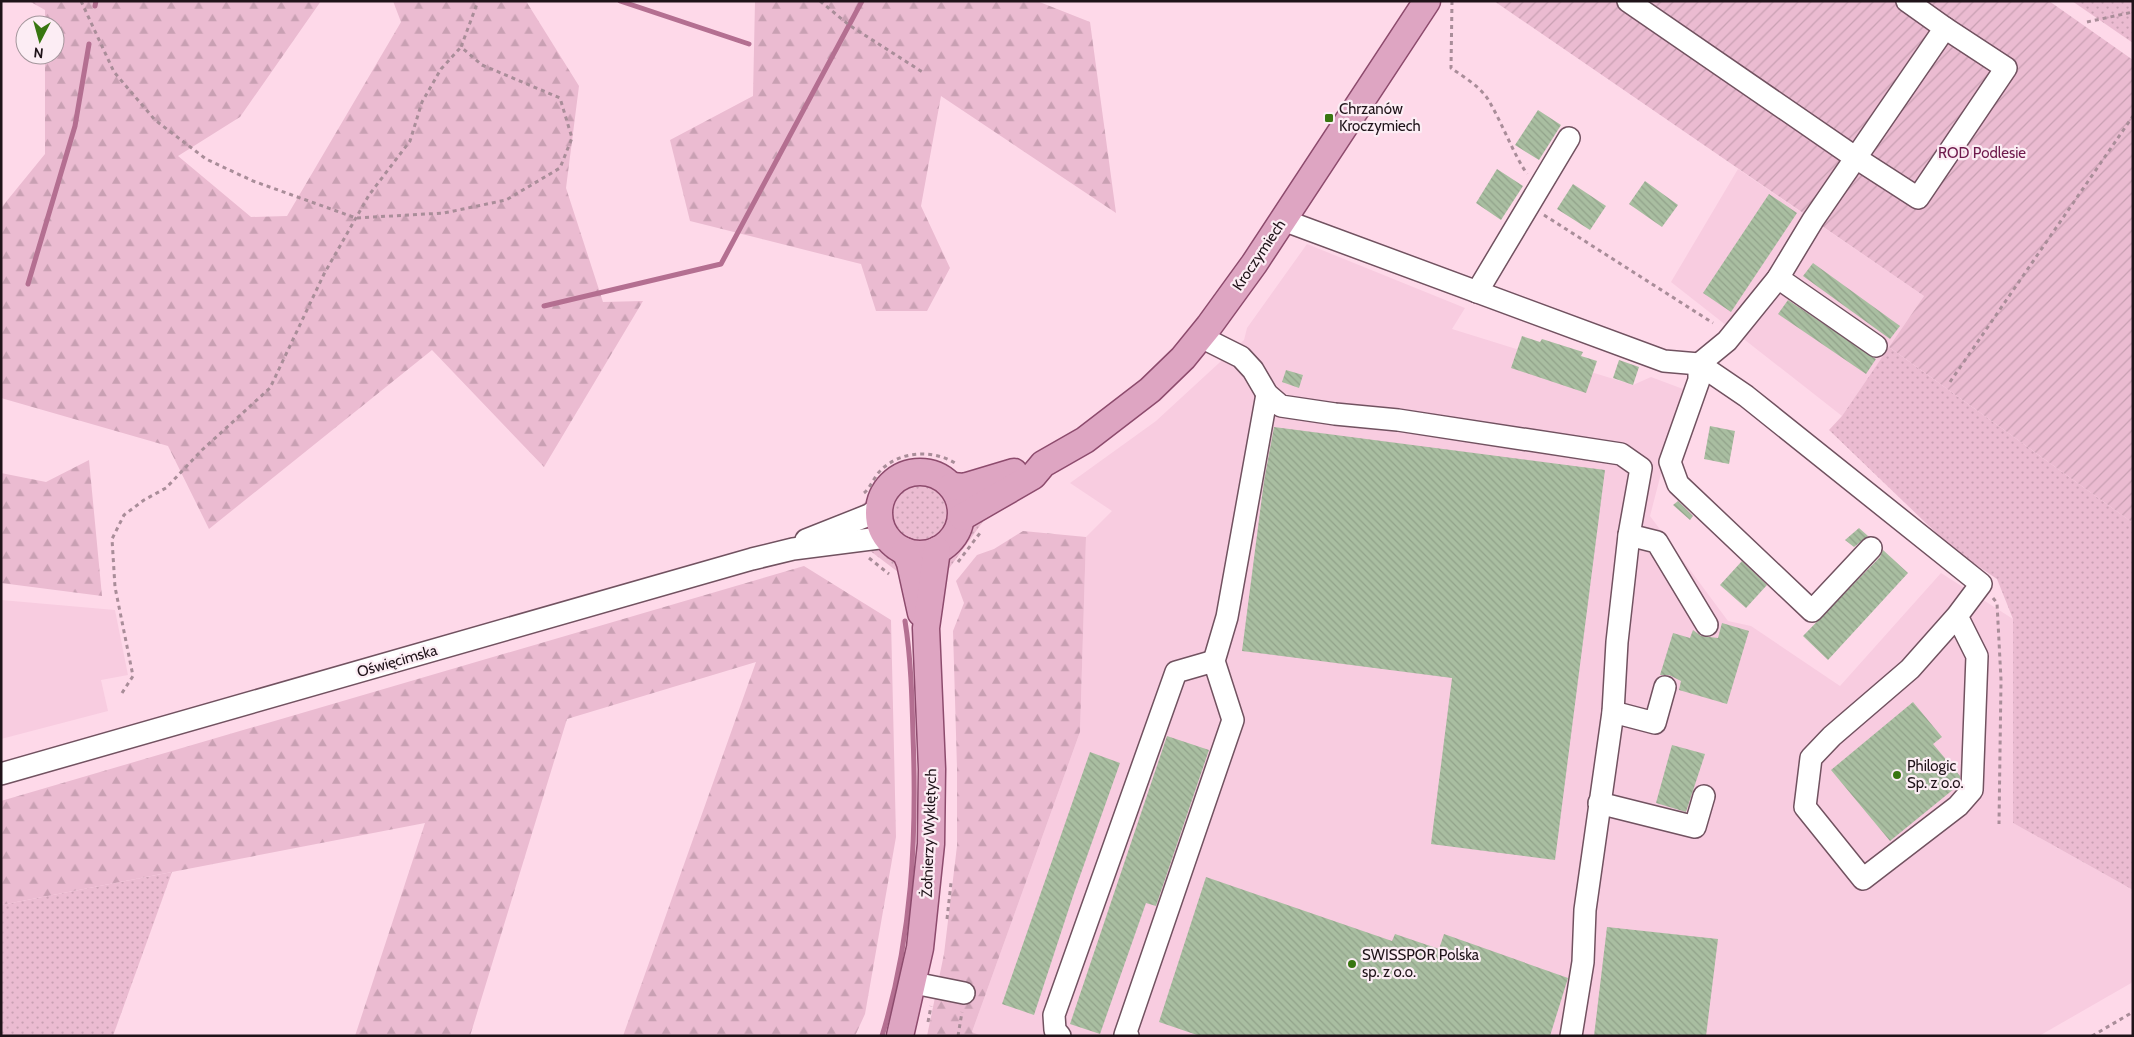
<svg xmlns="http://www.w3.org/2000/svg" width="2134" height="1037" viewBox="0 0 2134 1037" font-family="Cabin,sans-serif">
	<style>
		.built { fill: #f8cce0 }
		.grass { fill: url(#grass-dots) }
		.forest { fill: url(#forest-firs) }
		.garden { fill: url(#garden-furrows) }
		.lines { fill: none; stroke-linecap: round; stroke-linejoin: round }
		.stream { stroke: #b46f91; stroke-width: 5 }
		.building { fill: url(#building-back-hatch) }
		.minor-casing { stroke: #715260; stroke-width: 24 }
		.major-casing { stroke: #8d4b6d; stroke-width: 29 }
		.path { stroke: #a98d99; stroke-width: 3; stroke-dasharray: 4 4; stroke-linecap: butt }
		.minor { stroke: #fff; stroke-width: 21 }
		.major { stroke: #dea5c2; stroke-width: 26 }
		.poi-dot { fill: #387610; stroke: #fcedf4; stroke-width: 2 }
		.labels { text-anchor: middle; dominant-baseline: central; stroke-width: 4.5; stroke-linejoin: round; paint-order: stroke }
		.poi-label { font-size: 15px; fill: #1f1319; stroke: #fcedf4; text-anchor: start }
		.park-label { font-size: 15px; fill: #6f1b4d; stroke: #fcedf4 }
		.street-label { font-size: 15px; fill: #1f1319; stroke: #fcedf4 }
	</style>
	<defs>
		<pattern id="grass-dots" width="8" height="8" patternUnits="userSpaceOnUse" patternTransform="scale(1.25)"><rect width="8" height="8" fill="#ebbbd1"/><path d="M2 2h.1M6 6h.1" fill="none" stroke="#c9a0b3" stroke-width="1.8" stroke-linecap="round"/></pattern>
		<pattern id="forest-firs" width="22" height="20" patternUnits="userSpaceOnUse" patternTransform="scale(1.25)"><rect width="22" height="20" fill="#ebbbd1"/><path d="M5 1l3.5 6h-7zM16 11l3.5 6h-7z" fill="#c9a0b3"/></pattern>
		<pattern id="garden-furrows" width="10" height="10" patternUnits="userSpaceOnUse" patternTransform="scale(1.25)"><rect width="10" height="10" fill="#ebbbd1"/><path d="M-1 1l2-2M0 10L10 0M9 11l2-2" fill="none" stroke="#c9a0b3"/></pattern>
		<pattern id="building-back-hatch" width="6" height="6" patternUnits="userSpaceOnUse" patternTransform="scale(1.25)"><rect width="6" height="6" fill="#a9bea1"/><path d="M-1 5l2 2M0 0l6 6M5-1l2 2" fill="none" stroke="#91a28a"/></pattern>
	</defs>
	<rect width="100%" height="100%" fill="#fed9e9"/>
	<g class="built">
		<path d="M 1738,169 L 1924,296 L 1842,416 L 1671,282 Z"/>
		<path d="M 1307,244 L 1465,308 L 1452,329 L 1633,385 L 1651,377 L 1683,389 L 1650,516 L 1728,621 L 1751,626 L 1840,686 L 1941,573 L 2013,619 L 2013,823 L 2133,890 L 2133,982 L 2039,1036 L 982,1036 L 972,1032 L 1080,732 L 1086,537 L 1112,511 L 1070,483 L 1156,421 L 1244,340 L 1247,328 Z"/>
		<path d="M 1,600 L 115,610 L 128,675 L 101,680 L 108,711 L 1,739 Z"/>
	</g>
	<g class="grass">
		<path d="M 2072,1 L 2133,1 L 2133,43 Z"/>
		<path d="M 1889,347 L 2133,523 L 2133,890 L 2013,823 L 2013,619 L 1997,579 L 1954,550 L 1829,430 L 1842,416 Z"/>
		<path d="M 916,459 L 941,463 L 964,475 C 950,476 941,466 927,464 C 892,459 881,493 858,511 L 857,508 C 883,493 874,469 916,459 Z"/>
		<circle cx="921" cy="512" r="29"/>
		<path d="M 987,516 L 945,574 L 949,551 L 958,543 L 969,524 Z"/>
		<path d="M 883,545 L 895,553 L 902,575 L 865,547 Z"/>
		<path d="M 172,872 L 113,1036 L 1,1036 L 1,905 Z"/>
	</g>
	<g class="forest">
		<path d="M 29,1 L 321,1 L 240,117 L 178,156 L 251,217 L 287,216 L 401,22 L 393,1 L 526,1 L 579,86 L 566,188 L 603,302 L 643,301 L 544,467 L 432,350 L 209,529 L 168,446 L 1,398 L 1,208 L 45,154 L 45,55 L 55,55 L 55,25 L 45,25 L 45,10 Z"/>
		<path d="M 755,1 L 1037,1 L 1090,22 L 1116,213 L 941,96 L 921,206 L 950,268 L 927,311 L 876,311 L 861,264 L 690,221 L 670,140 L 753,96 Z"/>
		<path d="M 89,460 L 102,596 L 1,583 L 1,473 L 46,482 Z"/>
		<path d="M 1023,531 L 1086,537 L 1080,732 L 972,1032 L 982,1036 L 927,1036 L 944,954 L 957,846 L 957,768 L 953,631 L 964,603 L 956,581 L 977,555 L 994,549 Z"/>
		<path d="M 804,566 L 891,620 L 896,837 L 865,1014 L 855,1036 L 623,1036 L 756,662 L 567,719 L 470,1036 L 355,1036 L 425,823 L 1,905 L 1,801 Z"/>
	</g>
	<path class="garden" d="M 1494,1 L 2049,1 L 2133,60 L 2133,523 L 1889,347 L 1924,296 Z"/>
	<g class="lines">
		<g class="stream">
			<path d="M 620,1 L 749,44"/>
			<path d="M 95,6 L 96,1"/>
			<path d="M 28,284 L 75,126 L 89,44"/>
			<path d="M 544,306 L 721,264 L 862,1"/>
			<path d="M 882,1036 C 912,938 917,837 913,735 C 912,698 911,658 905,621"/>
		</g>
	</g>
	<g class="building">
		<path d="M 1538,110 L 1561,125 L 1539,160 L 1515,145 Z"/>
		<path d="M 1497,169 L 1523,186 L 1501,220 L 1476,203 Z"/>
		<path d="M 1645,181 L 1678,205 L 1662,227 L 1629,204 Z"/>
		<path d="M 1573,184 L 1606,206 L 1590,230 L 1557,209 Z"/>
		<path d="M 1769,194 L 1797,213 L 1731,312 L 1703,293 Z"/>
		<path d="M 1813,263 L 1900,326 L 1890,339 L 1803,276 Z"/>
		<path d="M 1788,300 L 1876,359 L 1866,374 L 1778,314 Z"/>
		<path d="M 1522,336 L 1540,342 L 1542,339 L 1583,352 L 1581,356 L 1597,361 L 1586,393 L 1511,368 Z"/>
		<path d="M 1619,360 L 1639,367 L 1633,385 L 1613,378 Z"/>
		<path d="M 1286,370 L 1303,375 L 1299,388 L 1282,382 Z"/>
		<path d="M 1710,426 L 1735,431 L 1729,464 L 1704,459 Z"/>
		<path d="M 1274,427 L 1605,470 L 1555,860 L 1431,844 L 1452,678 L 1242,651 L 1264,481 Z"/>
		<path d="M 1678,501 L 1693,516 L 1690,520 L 1673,505 Z"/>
		<path d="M 1859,528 L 1868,536 L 1854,547 L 1845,540 Z"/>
		<path d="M 1883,550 L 1908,573 L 1828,660 L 1803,636 L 1880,557 Z"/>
		<path d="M 1742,561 L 1767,585 L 1746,608 L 1720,585 Z"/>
		<path d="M 1722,623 L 1749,631 L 1727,704 L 1679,690 L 1681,681 L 1669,675 L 1660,675 L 1673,633 L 1690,638 L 1693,630 L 1701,636 L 1718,638 Z"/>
		<path d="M 1913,702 L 1942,737 L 1933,744 L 1960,776 L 1960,784 L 1890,841 L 1831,770 Z"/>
		<path d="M 1167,736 L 1209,750 L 1156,906 L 1146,903 L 1100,1034 L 1070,1024 Z"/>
		<path d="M 1672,745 L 1705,754 L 1686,812 L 1656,803 Z"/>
		<path d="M 1090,752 L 1120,763 L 1074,893 L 1034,1015 L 1002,1004 Z"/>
		<path d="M 1206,877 L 1392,941 L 1395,934 L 1439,949 L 1444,934 L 1568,978 L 1550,1036 L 1200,1036 L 1159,1022 Z"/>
		<path d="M 1607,927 L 1718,939 L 1706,1036 L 1594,1036 Z"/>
	</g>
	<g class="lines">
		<g class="minor-casing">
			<g id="minor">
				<path d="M 1628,1 L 1856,158 L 1918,198 L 2006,68 L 1945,28 L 1813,220 L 1778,278 L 1727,341 L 1699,364"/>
				<path d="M 1907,1 L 1945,28"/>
				<path d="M 1283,220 L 1664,361 L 1699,364 L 1746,396 L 1981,584 L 1957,616 L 1910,669 L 1832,736 L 1811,758 L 1805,807 L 1863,879 L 1958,806 L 1972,790 L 1977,656 L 1957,616"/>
				<path d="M 1778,278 L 1876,346"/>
				<path d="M 1477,292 L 1569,138"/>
				<path d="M 1201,337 L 1241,357 L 1253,370 L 1267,394 L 1281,406 L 1335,414 L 1398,420 L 1621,454 L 1641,468 L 1629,535 L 1617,642 L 1613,712 L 1585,910 L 1583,962 L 1571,1036"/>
				<path d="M 1699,364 L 1699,380 L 1670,462 L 1678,484 L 1812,611 L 1871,548"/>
				<path d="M 1629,535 L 1657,542 L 1707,625"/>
				<path d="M 806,540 L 869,515 L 879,508"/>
				<path d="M 1613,712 L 1655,723 L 1665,687"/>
				<path d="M 1,774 L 752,559 L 793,549 L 887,537"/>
				<path d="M 1599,803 L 1695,827 L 1704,796"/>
				<path d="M 914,983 L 964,993"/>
				<path d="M 1060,1036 L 1055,1030 L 1054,1015 L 1176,672 L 1214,661"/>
				<path d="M 1128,1036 L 1125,1035 L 1233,720 L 1214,661 L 1227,617 L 1267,394"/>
			</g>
		</g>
		<g class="major-casing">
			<g id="major">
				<circle cx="920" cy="513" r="41"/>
				<path d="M 952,486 L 964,487 L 1014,472"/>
				<path d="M 962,517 L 1033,476 L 1043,464 L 1085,440 L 1150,390 L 1183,358 L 1209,326 L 1254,264 L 1427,1"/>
				<path d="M 905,551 L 910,563 L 921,613"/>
				<path d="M 900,1036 L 920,948 L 931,844 L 932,769 L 926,628 L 937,550"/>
			</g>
		</g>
		<g class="path">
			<path d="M 81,1 L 114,72 L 155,120 L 206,159 L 253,181 L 356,218 L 444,213 L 506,200 L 560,168 L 572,138 L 560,98 L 482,65 L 461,47 L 478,1"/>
			<path d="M 820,1 L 849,25 L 924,73"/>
			<path d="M 1452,1 L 1451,68 C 1464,77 1481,87 1489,101 C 1503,125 1512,151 1527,174"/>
			<path d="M 2087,22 L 2133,12"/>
			<path d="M 1544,215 L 1713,323"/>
			<path d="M 1950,382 L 2133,116"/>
			<path d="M 864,493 C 871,487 874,477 880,471 C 899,451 932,449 955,463"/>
			<path d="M 869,558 L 889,574"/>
			<path d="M 958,562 L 980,533"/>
			<path d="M 1993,598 L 1997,603 L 2001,680 L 1999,824"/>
			<path d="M 122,693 L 133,676 L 115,587 L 112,539 L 124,515 L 144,500 L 166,488 L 202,450 L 270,388 L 324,274 L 369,195 L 410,141 L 422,102 L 441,69 L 461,47"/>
			<path d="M 947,919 L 951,883"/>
			<path d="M 928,1022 L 931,1006"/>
			<path d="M 958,1036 L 962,1012"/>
			<path d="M 2092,1036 L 2133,1012"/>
		</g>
		<use href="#minor" class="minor"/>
		<use href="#major" class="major"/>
	</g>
	<g class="poi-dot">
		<rect x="1324" y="113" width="10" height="10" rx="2.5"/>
		<circle cx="1897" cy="775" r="5"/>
		<circle cx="1352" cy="964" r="5"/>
	</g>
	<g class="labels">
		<g class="poi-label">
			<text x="1339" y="109">Chrzanów<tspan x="1339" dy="17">Kroczymiech</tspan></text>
			<text x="1907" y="766">Philogic<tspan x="1907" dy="17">Sp. z o.o.</tspan></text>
			<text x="1362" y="955">SWISSPOR Polska<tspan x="1362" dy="17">sp. z o.o.</tspan></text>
		</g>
		<g class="park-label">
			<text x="1982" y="153">ROD Podlesie</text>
		</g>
		<g class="street-label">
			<text transform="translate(1259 255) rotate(-56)">Kroczymiech</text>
			<text transform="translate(397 661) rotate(-16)">Oświęcimska</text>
			<text transform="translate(929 833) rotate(-88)">Żołnierzy Wyklętych</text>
		</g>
	</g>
	<rect width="2134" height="1037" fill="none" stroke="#1f1319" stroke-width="5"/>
	<g transform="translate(40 40) rotate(186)"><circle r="24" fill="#fcedf4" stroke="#a4969c"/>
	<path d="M0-4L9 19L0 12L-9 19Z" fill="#387610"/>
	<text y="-8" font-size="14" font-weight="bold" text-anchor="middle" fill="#1f1319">N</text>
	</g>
</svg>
